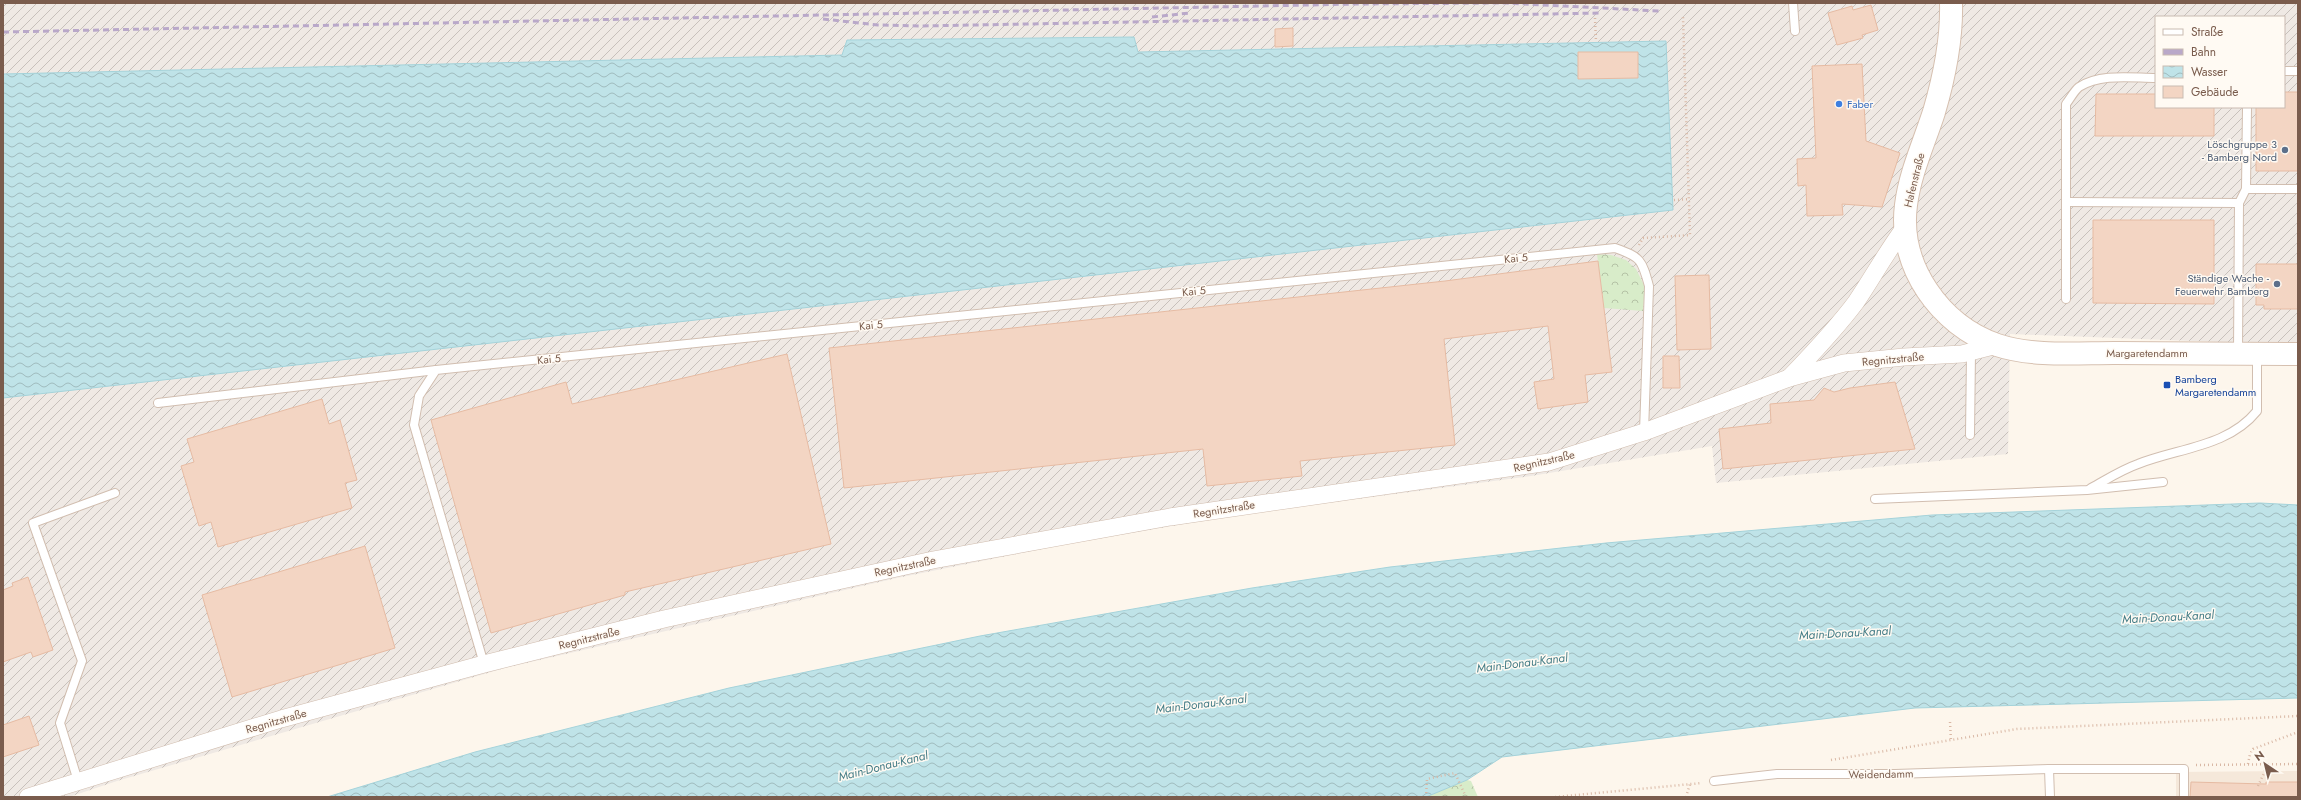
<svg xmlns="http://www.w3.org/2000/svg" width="2301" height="800" viewBox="0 0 2301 800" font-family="Jost,sans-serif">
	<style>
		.residential { fill: #f5e8da }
		.industrial { fill: url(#industrial-furrows); fill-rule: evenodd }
		.forest { fill: url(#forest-crowns) }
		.water { fill: url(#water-waves); stroke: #a5d3da }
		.building { fill: #f3d5c3; stroke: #e6bba3 }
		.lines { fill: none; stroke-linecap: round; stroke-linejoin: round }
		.lane-casing { stroke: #d1beb0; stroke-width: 10 }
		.street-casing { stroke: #d1beb0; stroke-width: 18 }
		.secondary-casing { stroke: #d6c0b0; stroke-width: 24 }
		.path { stroke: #d9b8a5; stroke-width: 2.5; stroke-dasharray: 1 3; stroke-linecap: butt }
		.lane { stroke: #fff; stroke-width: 8 }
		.street { stroke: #fff; stroke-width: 17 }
		.secondary { stroke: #fff; stroke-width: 22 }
		.rail { stroke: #b9a8c9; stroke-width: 3; stroke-dasharray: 6 4; stroke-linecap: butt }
		.shop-dot { fill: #3f7fe0; stroke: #fffaf3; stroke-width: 1.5 }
		.service-dot { fill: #5c6f8a; stroke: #fffaf3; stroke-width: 1.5 }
		.transit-dot { fill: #1a4fb4; stroke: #fffaf3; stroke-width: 1.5 }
		.labels { text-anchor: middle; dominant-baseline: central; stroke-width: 3; stroke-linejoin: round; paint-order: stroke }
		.shop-label { font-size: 11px; fill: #366cbe; stroke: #fffaf3; text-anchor: start }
		.service-label { font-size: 11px; fill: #4e5e75; stroke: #fffaf3; text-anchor: end }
		.street-label { font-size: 11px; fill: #7a5c4d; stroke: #fffaf3 }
		.transit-label { font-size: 11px; fill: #164399; stroke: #fffaf3; text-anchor: start }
		.water-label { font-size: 12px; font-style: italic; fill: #437c86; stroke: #fffaf3 }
	</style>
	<defs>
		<pattern id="industrial-furrows" width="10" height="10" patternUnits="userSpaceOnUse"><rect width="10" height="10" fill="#efe9e4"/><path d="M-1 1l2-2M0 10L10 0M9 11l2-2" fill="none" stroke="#c7c0bb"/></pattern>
		<pattern id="forest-crowns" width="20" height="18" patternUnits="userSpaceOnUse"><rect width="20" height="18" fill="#d8ecc9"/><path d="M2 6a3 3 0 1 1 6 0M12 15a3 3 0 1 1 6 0" fill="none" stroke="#b4c2a5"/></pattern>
		<pattern id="water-waves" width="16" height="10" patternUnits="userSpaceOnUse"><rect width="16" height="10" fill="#bfe3e8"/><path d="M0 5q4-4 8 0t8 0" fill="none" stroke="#a0bbbe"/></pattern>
	</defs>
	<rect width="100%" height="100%" fill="#fdf6ec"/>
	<path class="residential" d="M 2298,771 L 2298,797 L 2176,797 L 2176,772 Z"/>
	<path class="industrial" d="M 3,3 L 2298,3 L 2298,342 L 2219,342 L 2010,334 L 2008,454 L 1716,483 L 1712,446 L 1531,476 L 1236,515 L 1062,545 L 897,578 L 505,668 L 117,781 L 69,797 L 3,797 ZM 2156,17 L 2284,17 L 2284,107 L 2156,107 Z"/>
	<g class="forest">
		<path d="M 1597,254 L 1611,255 L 1626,260 L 1636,269 L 1645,287 L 1643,311 L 1604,308 Z"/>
		<path d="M 1467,780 L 1471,781 L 1478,797 L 1426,797 Z"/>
	</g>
	<g class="water">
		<path d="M 1134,37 L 1138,52 L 1666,41 L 1673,210 L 3,398 L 3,74 L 842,55 L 847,40 Z"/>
		<path d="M 2260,503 L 2298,505 L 2298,698 L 1915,708 L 1502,757 L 1467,780 L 1426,797 L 327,797 L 475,752 L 729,688 L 980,636 L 1252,588 L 1390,567 L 1606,543 L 1932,515 Z"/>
	</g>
	<g class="building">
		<path d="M 1871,5 L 1878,30 L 1862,35 L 1863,38 L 1837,45 L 1828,13 L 1852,6 L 1853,10 Z"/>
		<path d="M 1293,28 L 1293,46 L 1275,47 L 1275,29 Z"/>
		<path d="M 1578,52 L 1638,52 L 1638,78 L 1578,79 Z"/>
		<path d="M 1862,64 L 1866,141 L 1900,153 L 1882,207 L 1842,204 L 1843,215 L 1807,216 L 1806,185 L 1798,186 L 1797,159 L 1816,158 L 1812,66 Z"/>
		<path d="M 2284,92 L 2298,92 L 2298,171 L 2256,171 L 2256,107 L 2284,107 Z"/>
		<path d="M 2096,94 L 2156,94 L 2156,107 L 2214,107 L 2214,136 L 2095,136 Z"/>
		<path d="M 2093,220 L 2214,220 L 2214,304 L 2093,303 Z"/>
		<path d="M 1598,261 L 1612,372 L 1585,375 L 1588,402 L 1538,409 L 1534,382 L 1554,379 L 1548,326 L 1444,339 L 1455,445 L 1300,461 L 1302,476 L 1207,486 L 1203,449 L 844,488 L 829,348 L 1445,281 Z"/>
		<path d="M 2256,264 L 2298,264 L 2298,309 L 2264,309 L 2264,305 L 2256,305 Z"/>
		<path d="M 1709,275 L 1711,349 L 1677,350 L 1675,276 Z"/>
		<path d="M 787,354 L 831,544 L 625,592 L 625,595 L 491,633 L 431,420 L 566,382 L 572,404 Z"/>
		<path d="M 1663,356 L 1679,356 L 1680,388 L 1663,388 Z"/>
		<path d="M 1895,382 L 1915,449 L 1723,469 L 1719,429 L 1771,423 L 1770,404 L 1814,400 L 1824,388 L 1834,392 L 1850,388 Z"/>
		<path d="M 322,399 L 329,424 L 340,420 L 357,480 L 345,483 L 352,508 L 218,547 L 211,522 L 199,526 L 181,466 L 194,462 L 187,439 Z"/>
		<path d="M 365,546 L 395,648 L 232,697 L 202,595 Z"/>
		<path d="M 28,577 L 53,650 L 33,657 L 31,652 L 3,662 L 3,590 L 13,586 L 12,583 Z"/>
		<path d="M 29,716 L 39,745 L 3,757 L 3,725 Z"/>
		<path d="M 2191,782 L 2266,784 L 2266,782 L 2298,782 L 2298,797 L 2190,797 Z"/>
	</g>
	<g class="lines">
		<g class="lane-casing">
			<g id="lane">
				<path d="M 1793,3 L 1795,31"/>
				<path d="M 2284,71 L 2298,71"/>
				<path d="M 2246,189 L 2298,189"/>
				<path d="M 2066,202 L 2239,203 L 2238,353"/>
				<path d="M 2239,203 L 2246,189 L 2247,107"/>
				<path d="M 2066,299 L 2066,104 C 2070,99 2074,91 2079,87 C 2101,73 2132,78 2156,78"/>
				<path d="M 158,403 L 436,370"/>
				<path d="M 1970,435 L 1971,352"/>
				<path d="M 2091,488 C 2106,480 2121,470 2138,464 C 2178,448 2228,447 2257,411 L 2257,354"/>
				<path d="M 1875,499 L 2087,490 L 2163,482"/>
				<path d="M 484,664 L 414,425 L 419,396 L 436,370 L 1615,248 C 1641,257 1642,260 1649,286 L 1644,432"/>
				<path d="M 2049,769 L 2050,797"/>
				<path d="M 78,781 L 60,723 L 82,661 L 33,523 L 115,493"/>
				<path d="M 1714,781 L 1777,774 L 1895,774 L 2049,769 L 2184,769 L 2184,797"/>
			</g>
		</g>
		<g class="street-casing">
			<g id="street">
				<path d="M 1789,378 C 1812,354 1836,329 1856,302 C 1873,277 1887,251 1905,227"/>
				<path d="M 28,797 L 281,719 L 484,664 L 664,619 L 933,560 L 1170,517 L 1549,462 L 1644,432 L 1789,378 L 1844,363 L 1904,357 L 1962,354 L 1997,345"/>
			</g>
		</g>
		<g class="secondary-casing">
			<path id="secondary" d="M 1951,3 C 1952,39 1944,78 1934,112 C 1924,143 1910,173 1906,205 C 1898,266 1940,325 1997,345 C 2033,357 2077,353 2114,353 C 2176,353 2237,354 2298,354"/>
		</g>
		<g class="path">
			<path d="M 1595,18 L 1596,42"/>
			<path d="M 1674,200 L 1689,199"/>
			<path d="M 1639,245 L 1643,238 L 1690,235 L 1683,17"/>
			<path d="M 1950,722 L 1951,741"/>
			<path d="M 1831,760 L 2017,729 L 2298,716"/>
			<path d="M 2248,764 L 2250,754 L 2253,749 L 2298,732"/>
			<path d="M 2196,765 L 2298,764"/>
			<path d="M 2258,786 L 2265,771 L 2266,764"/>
			<path d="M 1426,797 L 1427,779 L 1455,773 L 1466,797"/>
			<path d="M 1555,797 L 1702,783"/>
			<path d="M 1686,797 L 1690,784"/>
		</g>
		<use href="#lane" class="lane"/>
		<use href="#street" class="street"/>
		<use href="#secondary" class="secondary"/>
		<g class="rail">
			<path d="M 1152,17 L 1190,13"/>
			<path d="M 823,19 L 878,25 L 922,26 L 1601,13"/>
			<path d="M 3,32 L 1356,4 L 1506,3 L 1659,11"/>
		</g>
	</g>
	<circle class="shop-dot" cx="1839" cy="104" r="4"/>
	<g class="service-dot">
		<circle cx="2285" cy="150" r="4"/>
		<circle cx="2277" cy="284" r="4"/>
	</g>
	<rect class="transit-dot" x="2163" y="381" width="8" height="8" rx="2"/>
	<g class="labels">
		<g class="shop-label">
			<text x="1847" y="104">Faber</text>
		</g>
		<g class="service-label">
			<text x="2277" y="144">Löschgruppe 3<tspan x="2277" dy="13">- Bamberg Nord</tspan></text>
			<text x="2269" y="278">Ständige Wache -<tspan x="2269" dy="13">Feuerwehr Bamberg</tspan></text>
		</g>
		<g class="street-label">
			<text transform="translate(1914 180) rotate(-76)">Hafenstraße</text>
			<text transform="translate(1516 258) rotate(-6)">Kai 5</text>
			<text transform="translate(1194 291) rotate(-6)">Kai 5</text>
			<text transform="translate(871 325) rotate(-6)">Kai 5</text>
			<text x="2147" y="353">Margaretendamm</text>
			<text transform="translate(549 359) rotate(-6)">Kai 5</text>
			<text transform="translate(1893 359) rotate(-5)">Regnitzstraße</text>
			<text transform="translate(1544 461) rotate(-13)">Regnitzstraße</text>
			<text transform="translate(1224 509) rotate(-9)">Regnitzstraße</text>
			<text transform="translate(905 566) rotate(-12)">Regnitzstraße</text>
			<text transform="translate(589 638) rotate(-14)">Regnitzstraße</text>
			<text transform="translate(276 721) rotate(-16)">Regnitzstraße</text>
			<text transform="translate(1881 774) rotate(-1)">Weidendamm</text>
		</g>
		<g class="transit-label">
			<text x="2175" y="379">Bamberg<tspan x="2175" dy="13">Margaretendamm</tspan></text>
		</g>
		<g class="water-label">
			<text transform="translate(2168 617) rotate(-3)">Main-Donau-Kanal</text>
			<text transform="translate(1845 633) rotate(-3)">Main-Donau-Kanal</text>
			<text transform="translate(1522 663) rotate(-7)">Main-Donau-Kanal</text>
			<text transform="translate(1201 704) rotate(-7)">Main-Donau-Kanal</text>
			<text transform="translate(883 766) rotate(-14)">Main-Donau-Kanal</text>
		</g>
	</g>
	<rect width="2301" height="800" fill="none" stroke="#7a5c4d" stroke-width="8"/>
	<rect x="2155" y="16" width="130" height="92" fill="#fffaf3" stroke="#cabbb1"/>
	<rect x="2163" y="29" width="20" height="6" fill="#ffffff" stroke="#cabbb1"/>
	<text x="2191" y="36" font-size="12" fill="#7a5c4d">Straße</text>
	<rect x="2163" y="49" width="20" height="6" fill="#b9a8c9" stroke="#cabbb1"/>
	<text x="2191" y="56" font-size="12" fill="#7a5c4d">Bahn</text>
	<rect x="2163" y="66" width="20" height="12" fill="url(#water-waves)" stroke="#cabbb1"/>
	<text x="2191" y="76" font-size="12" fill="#7a5c4d">Wasser</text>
	<rect x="2163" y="86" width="20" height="12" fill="#f3d5c3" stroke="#cabbb1"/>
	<text x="2191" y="96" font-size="12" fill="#7a5c4d">Gebäude</text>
	<g transform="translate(2265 764) rotate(325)" stroke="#fffaf3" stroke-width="3" paint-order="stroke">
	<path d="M0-3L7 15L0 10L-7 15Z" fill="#7a5c4d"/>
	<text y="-6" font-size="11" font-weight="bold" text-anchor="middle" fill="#7a5c4d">N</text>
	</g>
</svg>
